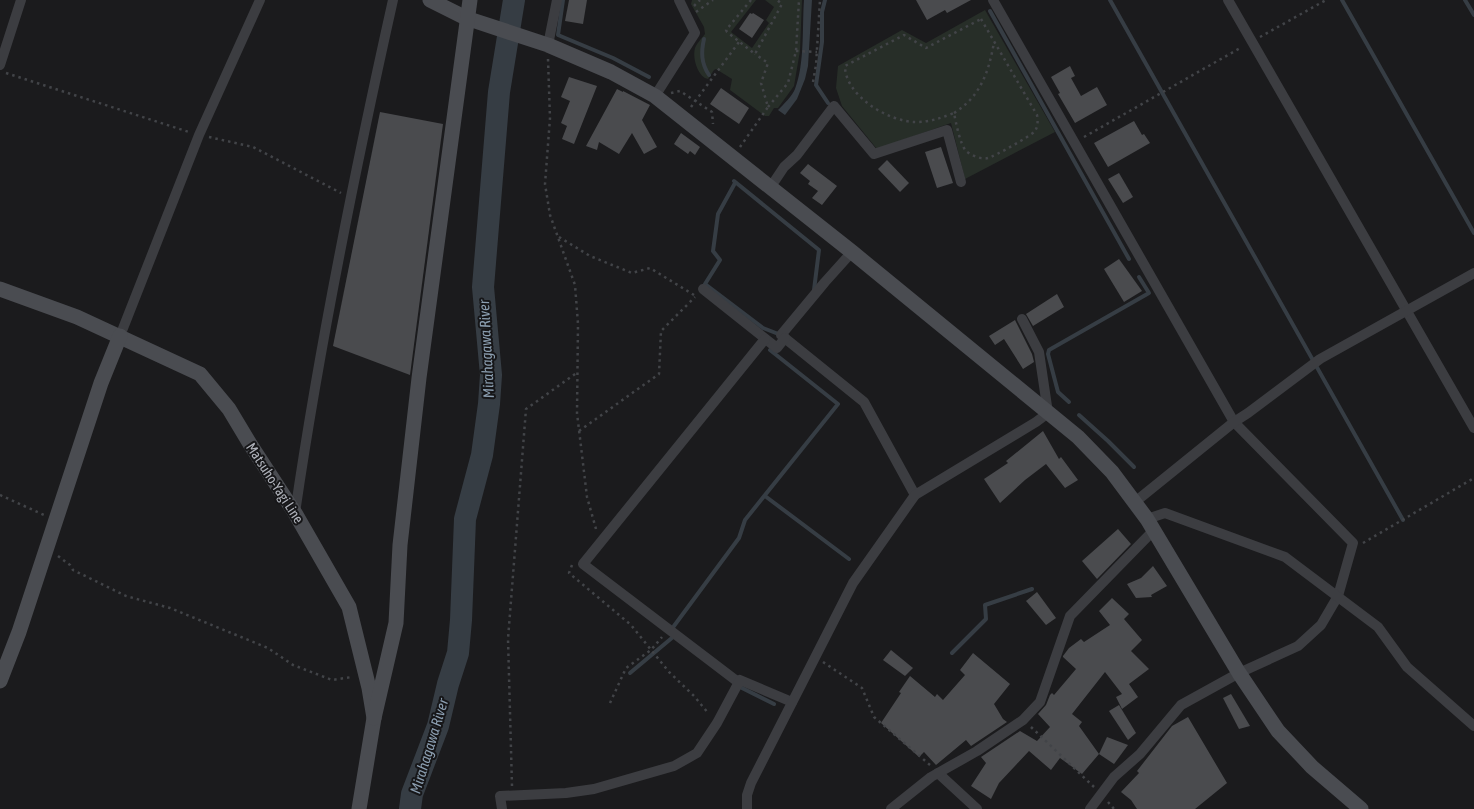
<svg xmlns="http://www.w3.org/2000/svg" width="1474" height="809" viewBox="0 0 1474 809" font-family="'Asap Condensed',sans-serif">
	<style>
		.green { fill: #272e28 }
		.water { fill: #363d44 }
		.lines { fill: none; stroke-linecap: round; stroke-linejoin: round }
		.stream { stroke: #363d44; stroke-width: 4 }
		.river { stroke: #363d44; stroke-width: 22 }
		.building { fill: #4a4b4e }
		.path { stroke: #424448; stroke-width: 2.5; stroke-dasharray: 2.5 4; stroke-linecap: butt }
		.street { stroke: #3c3d41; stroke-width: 10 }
		.secondary { stroke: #4a4c51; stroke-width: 15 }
		.labels { text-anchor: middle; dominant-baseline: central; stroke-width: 4; stroke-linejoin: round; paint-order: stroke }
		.street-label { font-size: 14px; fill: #afb2ba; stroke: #161618 }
		.water-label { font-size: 15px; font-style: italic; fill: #8b9eb0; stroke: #161618 }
	</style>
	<rect width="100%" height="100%" fill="#1b1b1d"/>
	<g class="green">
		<path d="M 692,0 L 756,0 L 731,32 L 752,48 L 769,23 L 766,20 L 774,7 L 765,0 L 802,0 L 800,51 L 794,86 L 778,108 L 774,108 L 769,116 L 765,116 L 730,90 L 732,79 L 716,69 L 714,70 L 708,79 C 698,77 692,58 695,48 C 697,43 702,38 705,34 L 704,27 L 691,4 Z"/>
		<path d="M 985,10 L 1055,132 L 965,179 L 951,123 L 877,149 L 842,106 L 836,88 L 838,66 L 902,30 L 926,43 Z"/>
	</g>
	<path class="water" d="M 804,0 L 812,0 L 808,66 L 805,79 L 797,99 L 785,115 L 778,110 C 784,104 792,96 795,89 C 805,63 802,27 804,0 Z"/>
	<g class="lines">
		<g class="stream">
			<path d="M 563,0 L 558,35 L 613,58 L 649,77"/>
			<path d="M 825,0 L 822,12 L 822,42 L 816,85 L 828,103"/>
			<path d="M 1110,0 L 1403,520"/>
			<path d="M 1342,0 L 1474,233"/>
			<path d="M 1465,0 L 1474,15"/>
			<path d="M 990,11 L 1129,259"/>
			<path d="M 704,39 C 701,52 701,63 709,75"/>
			<path d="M 734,181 L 819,250 L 814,290"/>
			<path d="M 735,183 L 718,214 L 713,251 L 720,260 L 705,284 L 763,328 L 781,335"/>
			<path d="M 1069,402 L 1058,392 L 1048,354 L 1049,350 L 1149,293 L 1139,277"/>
			<path d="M 1079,415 L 1108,441 L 1134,467"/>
			<path d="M 765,496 L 849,559"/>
			<path d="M 671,630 L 739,538 L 745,520 L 838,404 L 770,350"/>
			<path d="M 952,653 L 986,619 L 985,605 L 1032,589"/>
			<path d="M 630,673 L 673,637"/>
			<path d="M 738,686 L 774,704"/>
		</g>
		<path class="river" d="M 410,809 L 412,794 L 438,726 L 448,684 L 458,653 L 461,620 L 465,519 L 482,455 L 489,404 L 491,375 L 483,287 L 499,92 L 514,0"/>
	</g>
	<g class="building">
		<path d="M 569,0 L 587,0 L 583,24 L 565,21 Z"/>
		<path d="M 916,0 L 971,0 L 947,13 L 945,10 L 927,20 Z"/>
		<path d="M 750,13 L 752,14 L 753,13 L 764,20 L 752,38 L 739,29 Z"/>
		<path d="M 1070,66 L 1075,76 L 1071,78 L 1081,96 L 1097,87 L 1107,105 L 1075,123 L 1058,94 L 1060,93 L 1051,77 Z"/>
		<path d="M 569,77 L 597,86 L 574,144 L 562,139 L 567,126 L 561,123 L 570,101 L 561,97 Z"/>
		<path d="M 721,88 L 749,108 L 739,124 L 710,104 Z"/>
		<path d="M 617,89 L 623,92 L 623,91 L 650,105 L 642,120 L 657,147 L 644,154 L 632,133 L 619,154 L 599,142 L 597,150 L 586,146 Z"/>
		<path d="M 380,112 L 443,124 L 410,375 L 333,346 Z"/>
		<path d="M 1134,121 L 1142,135 L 1144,134 L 1150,143 L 1108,167 L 1094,143 Z"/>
		<path d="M 681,133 L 700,147 L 695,155 L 690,151 L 688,154 L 674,144 Z"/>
		<path d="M 941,147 L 953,183 L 937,188 L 925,152 Z"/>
		<path d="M 887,160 L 909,183 L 900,192 L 878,169 Z"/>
		<path d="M 808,164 L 837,186 L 822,205 L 812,198 L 818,191 L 808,184 L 810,181 L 800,173 Z"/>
		<path d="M 1119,173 L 1133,197 L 1123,203 L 1108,179 Z"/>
		<path d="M 1119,259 L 1142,291 L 1124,302 L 1104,269 Z"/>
		<path d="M 1057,294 L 1064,307 L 1033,326 L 1026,314 Z"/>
		<path d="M 1015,320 L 1032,354 L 1034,362 L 1023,369 L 1004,339 L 995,345 L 989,336 Z"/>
		<path d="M 1043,431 L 1059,459 L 1061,457 L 1078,480 L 1065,488 L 1046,464 L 1025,480 L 1000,503 L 984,479 L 1008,463 L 1006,461 Z"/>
		<path d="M 1118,529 L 1131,544 L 1097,579 L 1082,561 Z"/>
		<path d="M 1153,566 L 1167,586 L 1151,595 L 1152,597 L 1136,598 L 1127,584 L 1141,578 Z"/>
		<path d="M 1037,592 L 1056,618 L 1046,625 L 1026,601 Z"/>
		<path d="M 1112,598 L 1129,614 L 1124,619 L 1142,640 L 1131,651 L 1149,669 L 1129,684 L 1138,697 L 1122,709 L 1116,697 L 1122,694 L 1105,672 L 1072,714 L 1082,722 L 1079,726 L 1099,754 L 1082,774 L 1060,758 L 1051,770 L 1029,751 L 999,783 L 991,799 L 971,786 L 986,763 L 981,757 L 1020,731 L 1037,741 L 1050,727 L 1038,714 L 1046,705 L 1050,695 L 1052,693 L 1054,695 L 1076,669 L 1063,657 L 1063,656 L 1069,648 L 1081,639 L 1084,642 L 1110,625 L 1099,611 Z"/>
		<path d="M 891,650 L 913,668 L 905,676 L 883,660 Z"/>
		<path d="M 973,653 L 1010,684 L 994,704 L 1003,719 L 1007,722 L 971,746 L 966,740 L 936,765 L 924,752 L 919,757 L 881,723 L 901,693 L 899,692 L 910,676 L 935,697 L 937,694 L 943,700 L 965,675 L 960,670 Z"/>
		<path d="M 1231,694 L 1250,726 L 1239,729 L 1223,698 Z"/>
		<path d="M 1119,705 L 1136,733 L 1128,740 L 1109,711 Z"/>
		<path d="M 1188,717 L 1227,783 L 1195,809 L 1137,809 L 1131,800 L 1121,792 L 1139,773 L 1137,771 L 1172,726 Z"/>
		<path d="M 1107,737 L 1128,745 L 1114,764 L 1099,754 Z"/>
	</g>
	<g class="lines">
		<g class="path">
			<path d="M 751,0 L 726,30 L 727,32 L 755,54 L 782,4 L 777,0"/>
			<path d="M 694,6 L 700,0"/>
			<path d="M 696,12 L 713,0"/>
			<path d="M 981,19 L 1037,115 C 1038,121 1038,126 1035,131 C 1031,136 995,156 988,158 C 981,160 971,155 966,151 C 960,144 956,123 954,113 C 941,118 930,122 916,122 C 889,122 845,96 845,66 L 904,35 L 926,48 Z"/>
			<path d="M 1260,37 L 1326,0"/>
			<path d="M 796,51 L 817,52"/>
			<path d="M 548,59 L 550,118 L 545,184 L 550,215 L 575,285 L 578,324 L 577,413 L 587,497 L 596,529"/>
			<path d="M 6,73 L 189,132"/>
			<path d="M 813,82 L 816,65 L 820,0"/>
			<path d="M 671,93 L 680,91 L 712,112 L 713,124"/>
			<path d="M 691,107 L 739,42"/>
			<path d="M 768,107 L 788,83 L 796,51 L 799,0"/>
			<path d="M 954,113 C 980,97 989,72 994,42"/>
			<path d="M 209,137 L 253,147 L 341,193"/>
			<path d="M 1084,137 L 1242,47"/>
			<path d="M 740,147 L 768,107 L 761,83 L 768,63 L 755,54"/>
			<path d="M 559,237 L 590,256 L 632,273 L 650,268 L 694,295"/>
			<path d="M 579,431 L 659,374 L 661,331 L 695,297"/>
			<path d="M 0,495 L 44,515"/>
			<path d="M 1363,543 L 1474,478"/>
			<path d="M 58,556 L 70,565 L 73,570 L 126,596 L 170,608 L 268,648 L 293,665 L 332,680 L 352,677"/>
			<path d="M 572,565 L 569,573 L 631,625 L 669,672 L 694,696 L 709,714"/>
			<path d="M 823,662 L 862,688 L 874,717 L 930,765"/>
			<path d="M 610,703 L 626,668 L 651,650 L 662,637"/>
			<path d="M 1031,727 L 1094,787"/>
			<path d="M 512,786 L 508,639 L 526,409 L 578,372"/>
			<path d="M 1108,802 L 1114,809"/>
		</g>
		<g class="street">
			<path d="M 993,0 L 1234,422 L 1353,543 L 1338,596 L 1321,625 L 1298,646 L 1239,673 L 1181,705 L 1140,754 L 1114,777 L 1090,809"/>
			<path d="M 1228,0 L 1474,428"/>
			<path d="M 548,45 L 557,0"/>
			<path d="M 0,65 L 21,0"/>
			<path d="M 655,96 L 695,33 L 679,0"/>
			<path d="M 770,188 L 784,167 L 797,155 L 834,106 L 874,154 L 947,130 L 961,182"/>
			<path d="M 852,252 L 825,282 L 781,335 L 864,402 L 915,495"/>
			<path d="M 703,289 L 777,348 L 785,338"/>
			<path d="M 120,336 L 199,135 L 260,0"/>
			<path d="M 1135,502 L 1234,422 L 1248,413 L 1320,359 L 1474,273"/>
			<path d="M 295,513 C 320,341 355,170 393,0"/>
			<path d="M 1147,519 L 1165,513 L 1285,557 L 1378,627 L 1407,667 L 1474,726"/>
			<path d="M 738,682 L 583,564 L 765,339"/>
			<path d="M 938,773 L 977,809"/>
			<path d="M 502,809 L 500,796 L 566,793 L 594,789 L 674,766 L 697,753 L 717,723 L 740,680 L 792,702"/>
			<path d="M 747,809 L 747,795 L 751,783 L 853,583 L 915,495 L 1036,422 L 1048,413 L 1039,352 L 1022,319"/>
			<path d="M 891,809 L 931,777 L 977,751 L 1023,720 L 1040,702 L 1070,616 L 1153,531"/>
		</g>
		<g class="secondary">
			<path d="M 430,0 L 466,18 L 548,45 L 611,72 L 655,96 L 852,252 L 1078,437 L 1112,472 L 1147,519 L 1239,673 L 1278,731 L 1312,767 L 1361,809"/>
			<path d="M 0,289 L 77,317 L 200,374 L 229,409 L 250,444 L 295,513 L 349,607 L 369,688 L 374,718 L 359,809"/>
			<path d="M 0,681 L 19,632 L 101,383 L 120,336"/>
			<path d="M 374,718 L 396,623 L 400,545 L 419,378 L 470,0"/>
		</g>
	</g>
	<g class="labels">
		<g class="street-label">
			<text transform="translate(275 483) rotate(57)">Matsuho-Yagi Line</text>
		</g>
		<g class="water-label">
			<text transform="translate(486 349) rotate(-93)">Mirahagawa River</text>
			<text transform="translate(429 746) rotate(-73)">Mirahagawa River</text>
		</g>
	</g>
</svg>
